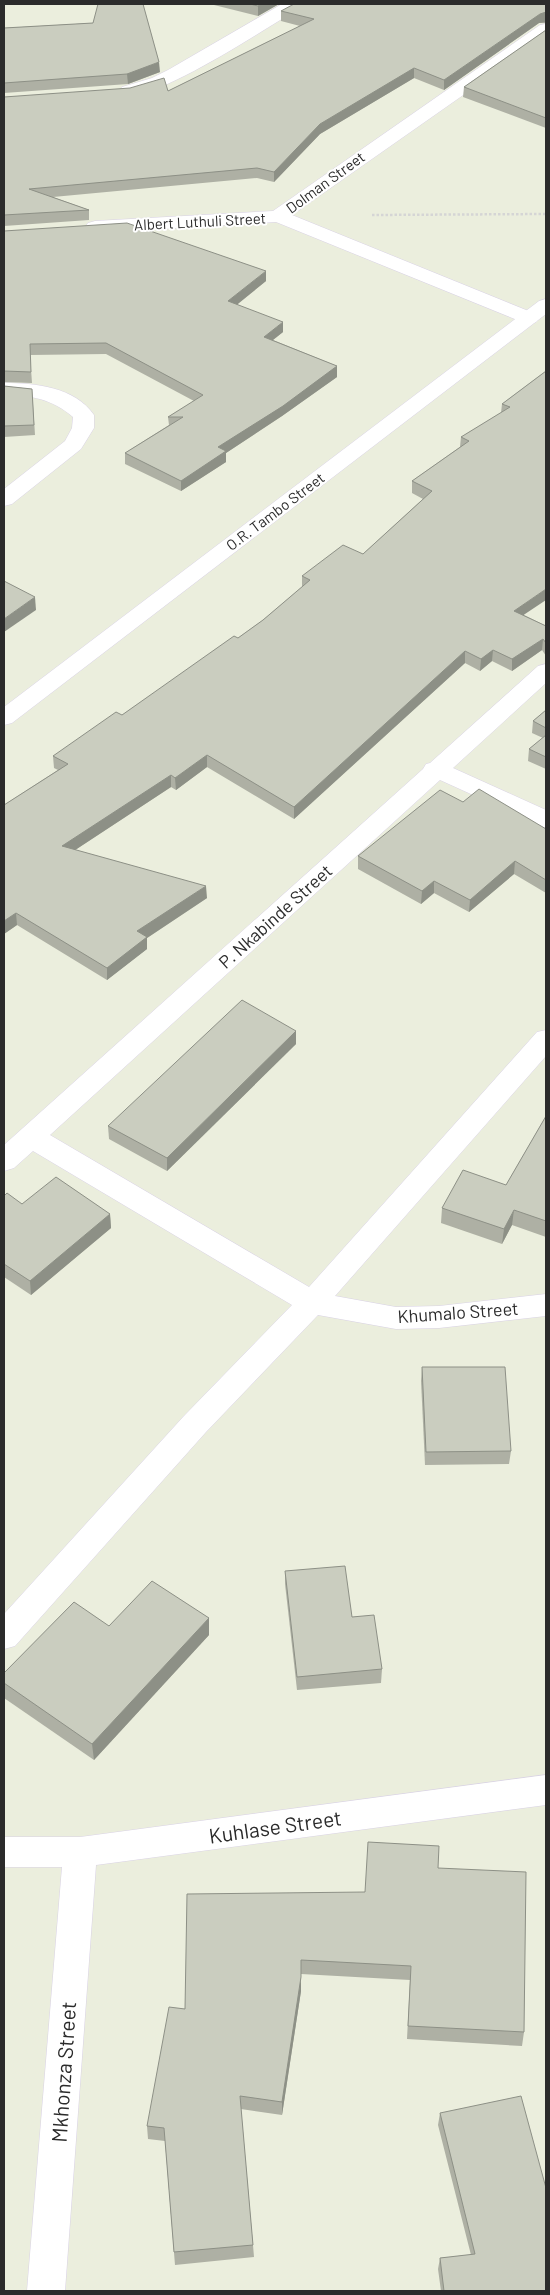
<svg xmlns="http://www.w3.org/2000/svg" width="550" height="2295" viewBox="0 0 550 2295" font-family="Barlow,sans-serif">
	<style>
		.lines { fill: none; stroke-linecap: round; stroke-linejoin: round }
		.street-casing { stroke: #d9d2e5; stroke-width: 1 }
		.secondary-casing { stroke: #d9d2e5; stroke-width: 1 }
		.path { stroke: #d5d5d5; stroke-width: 2.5; stroke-dasharray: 2.5 2; stroke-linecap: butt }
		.street { fill: #fff; fill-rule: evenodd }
		.secondary { fill: #fff; fill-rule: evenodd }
		.wall { fill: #aeb0a4 }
		.shaded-wall { fill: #8d9086 }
		.building { fill: #cacdbf; stroke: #8d9086 }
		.labels { text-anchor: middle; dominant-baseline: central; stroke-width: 4; stroke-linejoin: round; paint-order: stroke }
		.far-street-label { font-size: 15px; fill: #2b2b2b; stroke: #fff }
		.street-label { font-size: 18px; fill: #2b2b2b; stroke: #fff }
		.near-street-label { font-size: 21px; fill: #2b2b2b; stroke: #fff }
	</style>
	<rect width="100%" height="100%" fill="#ebeedd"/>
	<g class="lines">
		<g class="street-casing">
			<g id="street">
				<path d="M 282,4 L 303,4 L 300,8 C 267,27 155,103 122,95 L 119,91 L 122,87 L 152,78 L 168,70 Z"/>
				<path d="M 546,24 L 546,37 L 292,215 L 536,314 L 539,318 L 536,322 L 529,324 L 522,322 L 276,222 L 95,233 L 88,231 L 85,227 L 88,223 L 95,221 L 273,211 L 540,25 Z"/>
				<path d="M 4,383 C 35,383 75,387 94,415 L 94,428 L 81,449 L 12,504 L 4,506 L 4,489 L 65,441 L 72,428 L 73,417 C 52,399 31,395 4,395 Z"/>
				<path d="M 546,664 L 546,683 L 453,768 L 546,810 L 546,828 L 440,780 L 50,1135 L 309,1287 L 537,1032 L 546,1030 L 546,1056 L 335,1296 L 396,1307 L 439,1306 L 546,1294 L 546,1316 L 439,1328 L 396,1329 L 318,1315 L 206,1432 L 15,1646 L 4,1649 L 4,1614 L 184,1416 L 292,1305 L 33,1151 L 14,1168 L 4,1171 L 4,1145 L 423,769 L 426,764 L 430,763 L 538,666 Z"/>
				<path d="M 546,1775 L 546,1805 L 96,1865 L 65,2291 L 27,2291 L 62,1867 L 4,1867 L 4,1837 L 80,1837 Z"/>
			</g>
		</g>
		<g class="secondary-casing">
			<path id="secondary" d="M 546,299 L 546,314 L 12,723 L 4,725 L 4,707 L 539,301 Z"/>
		</g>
		<path class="path" d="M 372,215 L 546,214"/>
		<use href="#street" class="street"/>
		<use href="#secondary" class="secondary"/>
	</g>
	<g class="wall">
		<path d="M 210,4 L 279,4 L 258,16 Z"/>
		<path d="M 546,4 L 546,23 L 539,23 L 444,90 L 414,78 L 320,134 L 274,182 L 257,178 L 53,197 L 89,210 L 89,220 L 4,226 L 4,97 L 168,91 L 300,26 L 281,21 L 281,11 Z"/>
		<path d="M 93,23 L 160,72 L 128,84 L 4,93 L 4,94 L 4,28 Z"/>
		<path d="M 546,30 L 546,128 L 463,97 L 464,87 Z"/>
		<path d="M 4,231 L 266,281 L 237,304 L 283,332 L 273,340 L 337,366 L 337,377 L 282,416 L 226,453 L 226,462 L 181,491 L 125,464 L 125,453 L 169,425 L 168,417 L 194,401 L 106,354 L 30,355 L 32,383 L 4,382 Z"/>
		<path d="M 546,371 L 524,615 L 546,626 L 546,656 L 542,650 L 512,671 L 492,661 L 480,671 L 465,663 L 294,819 L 207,767 L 176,790 L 171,787 L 75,850 L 207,898 L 147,938 L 147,949 L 107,980 L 17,925 L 4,934 L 4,805 L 58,770 L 54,768 L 53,756 L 122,715 L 238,638 L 263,620 L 302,587 L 302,576 L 363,554 L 423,499 L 412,493 L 412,481 L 460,447 L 461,437 L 501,413 L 502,404 Z"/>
		<path d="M 4,386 L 32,389 L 35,435 L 4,437 Z"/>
		<path d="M 546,710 L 546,769 L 528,761 L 529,749 L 543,738 L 532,733 L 533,721 Z"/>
		<path d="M 463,802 L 546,829 L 546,893 L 514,874 L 469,912 L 434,893 L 421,904 L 358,869 L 358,856 Z"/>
		<path d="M 296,1031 L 296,1044 L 167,1171 L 109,1139 L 108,1126 Z"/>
		<path d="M 546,1116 L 546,1237 L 512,1225 L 502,1244 L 441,1223 L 442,1208 L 506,1185 Z"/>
		<path d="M 4,1196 L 22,1204 L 110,1214 L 111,1228 L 31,1295 L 4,1277 Z"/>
		<path d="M 422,1367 L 511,1451 L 509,1464 L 425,1465 L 421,1381 Z"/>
		<path d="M 285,1571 L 352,1617 L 382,1669 L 381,1683 L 297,1690 L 285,1584 Z"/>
		<path d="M 209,1618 L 209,1635 L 94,1760 L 4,1698 L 4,1673 L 109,1626 Z"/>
		<path d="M 438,1868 L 524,2032 L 522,2046 L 407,2039 L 410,1980 L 301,1974 L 301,1991 L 282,2115 L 241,2109 L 253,2245 L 254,2257 L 175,2265 L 165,2141 L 148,2139 L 147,2126 L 185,2009 L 365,1892 Z"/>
		<path d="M 440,2113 L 546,2291 L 441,2291 L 438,2269 L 440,2258 L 471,2255 L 438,2125 Z"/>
	</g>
	<g class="shaded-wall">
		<path d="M 261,4 L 279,4 L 258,16 L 258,6 Z"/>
		<path d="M 546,12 L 546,22 L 539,23 L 444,90 L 444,80 L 540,14 Z"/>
		<path d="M 159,62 L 160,72 L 128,84 L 127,74 Z"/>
		<path d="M 414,68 L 414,78 L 320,134 L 274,182 L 274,172 L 320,124 Z"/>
		<path d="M 266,271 L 266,281 L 228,312 L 228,301 Z"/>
		<path d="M 283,322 L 283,332 L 264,347 L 264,337 Z"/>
		<path d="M 337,366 L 337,377 L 282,416 L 226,453 L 226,462 L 181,491 L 181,481 L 218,447 Z"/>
		<path d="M 546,589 L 546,600 L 513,622 L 514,611 Z"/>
		<path d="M 35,597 L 36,610 L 4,632 L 4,619 Z"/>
		<path d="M 543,639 L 542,650 L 512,671 L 512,659 Z"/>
		<path d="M 493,650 L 492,661 L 480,671 L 481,659 Z"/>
		<path d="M 465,651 L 465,663 L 294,819 L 294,807 Z"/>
		<path d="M 207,755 L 207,767 L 176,790 L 175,778 Z"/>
		<path d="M 171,775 L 171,787 L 63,858 L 62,846 Z"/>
		<path d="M 515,861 L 514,874 L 469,912 L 470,900 Z"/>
		<path d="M 434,881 L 434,893 L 421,904 L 422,891 Z"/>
		<path d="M 206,886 L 207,898 L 147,938 L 147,949 L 107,980 L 107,968 L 137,931 Z"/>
		<path d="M 16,913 L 17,925 L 4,934 L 4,921 Z"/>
		<path d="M 296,1031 L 296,1044 L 167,1171 L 167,1158 Z"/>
		<path d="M 514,1210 L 512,1225 L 502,1244 L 504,1229 Z"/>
		<path d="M 110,1214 L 111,1228 L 31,1295 L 30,1281 Z"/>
		<path d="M 209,1618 L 209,1635 L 94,1760 L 92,1744 Z"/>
		<path d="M 301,1977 L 301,1991 L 282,2115 L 282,2102 Z"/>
	</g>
	<g class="building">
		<path d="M 98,4 L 143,4 L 159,62 L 127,74 L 4,83 L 4,28 L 93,23 Z"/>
		<path d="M 250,4 L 261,4 L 258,6 Z"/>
		<path d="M 294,4 L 546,4 L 546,12 L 540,14 L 444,80 L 414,68 L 320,124 L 274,172 L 257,168 L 29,189 L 89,210 L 4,215 L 4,97 L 130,88 L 164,78 L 168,91 L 314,19 L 281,11 Z"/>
		<path d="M 546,30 L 546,118 L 464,87 Z"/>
		<path d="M 127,223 L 266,271 L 228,301 L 283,322 L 264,337 L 337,366 L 283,406 L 218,447 L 226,451 L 181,481 L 125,453 L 183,417 L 168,417 L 203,395 L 106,343 L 30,344 L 31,372 L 4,371 L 4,231 Z"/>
		<path d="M 546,371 L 546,589 L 514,611 L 546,626 L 546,643 L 543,639 L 512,659 L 493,650 L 481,659 L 465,651 L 294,807 L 207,755 L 175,778 L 171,775 L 62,846 L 206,886 L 137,931 L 147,937 L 107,968 L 16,913 L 4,921 L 4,805 L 68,764 L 53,756 L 116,712 L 122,715 L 234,636 L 238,638 L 263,620 L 310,580 L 302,576 L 343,545 L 363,554 L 432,491 L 412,481 L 469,441 L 461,437 L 510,407 L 502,404 Z"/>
		<path d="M 4,386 L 32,389 L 34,425 L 4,426 Z"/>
		<path d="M 4,581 L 35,597 L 4,619 Z"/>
		<path d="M 546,710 L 546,728 L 533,721 Z"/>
		<path d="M 546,735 L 546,757 L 529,749 Z"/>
		<path d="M 479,789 L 546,829 L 546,880 L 515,861 L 470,900 L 434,881 L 422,891 L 358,856 L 440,790 L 463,802 Z"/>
		<path d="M 242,1000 L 296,1031 L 167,1158 L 108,1126 Z"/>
		<path d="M 546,1116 L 546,1221 L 514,1210 L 504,1229 L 442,1208 L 463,1170 L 506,1185 Z"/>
		<path d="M 56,1177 L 110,1214 L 30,1281 L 4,1264 L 4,1196 L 7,1193 L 22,1204 Z"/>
		<path d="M 422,1367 L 505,1367 L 511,1451 L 426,1452 Z"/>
		<path d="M 345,1566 L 352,1617 L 374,1615 L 382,1669 L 297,1677 L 285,1571 Z"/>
		<path d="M 152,1581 L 209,1618 L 92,1744 L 4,1683 L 4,1673 L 74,1602 L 109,1626 Z"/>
		<path d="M 368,1842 L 439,1846 L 438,1868 L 526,1872 L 524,2032 L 408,2026 L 411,1966 L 301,1960 L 301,1977 L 282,2102 L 240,2096 L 253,2245 L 174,2252 L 164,2128 L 147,2126 L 169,2007 L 185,2009 L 187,1894 L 365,1892 Z"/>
		<path d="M 521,2096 L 546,2188 L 546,2291 L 444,2291 L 440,2258 L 475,2254 L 440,2113 Z"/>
	</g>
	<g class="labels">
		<g class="far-street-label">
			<text transform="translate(325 182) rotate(-36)">Dolman Street</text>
			<text transform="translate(200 221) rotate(-3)">Albert Luthuli Street</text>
			<text transform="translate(275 511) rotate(-37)">O.R. Tambo Street</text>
		</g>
		<g class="street-label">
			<text transform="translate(275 916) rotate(-42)">P. Nkabinde Street</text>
			<text transform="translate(458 1312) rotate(-4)">Khumalo Street</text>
		</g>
		<g class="near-street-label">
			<text transform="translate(275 1826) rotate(-8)">Kuhlase Street</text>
			<text transform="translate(63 2072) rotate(-86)">Mkhonza Street</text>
		</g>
	</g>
	<rect width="550" height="2295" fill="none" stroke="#2b2b2b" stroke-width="10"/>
</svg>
